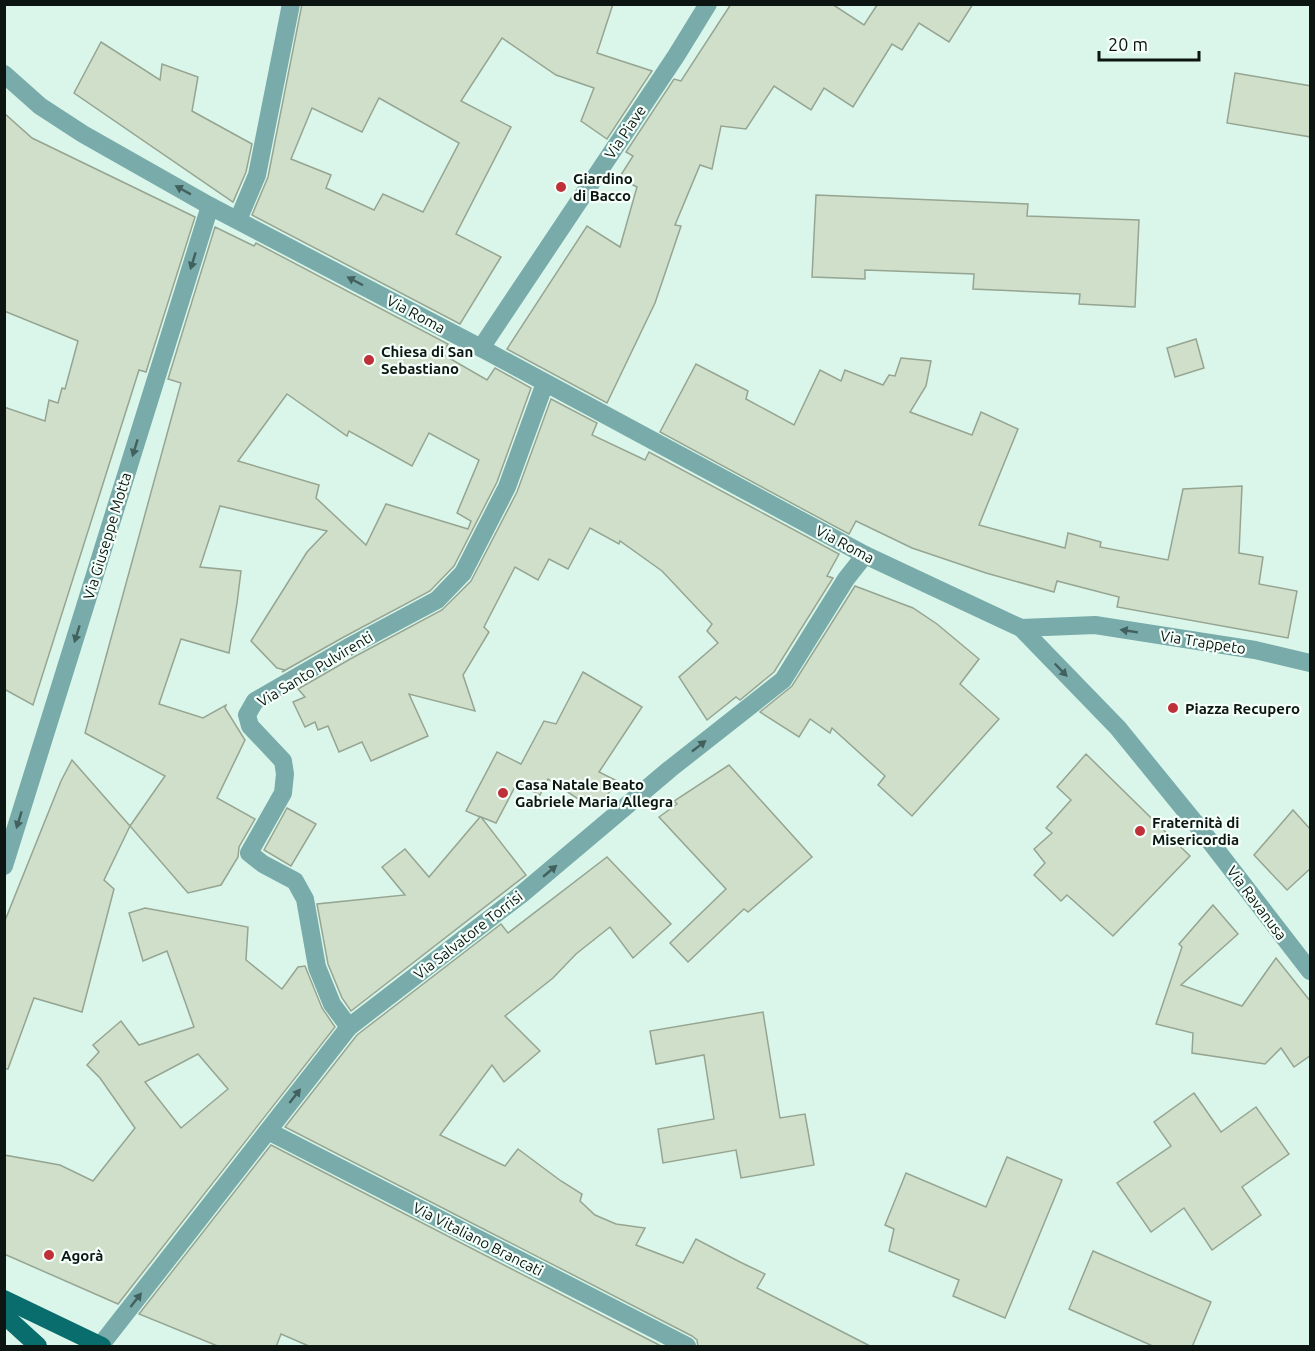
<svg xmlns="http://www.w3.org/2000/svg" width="1315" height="1351" viewBox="0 0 1315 1351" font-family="Ubuntu,sans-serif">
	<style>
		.building { fill: #cfdfca; stroke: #96a591; stroke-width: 1.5; fill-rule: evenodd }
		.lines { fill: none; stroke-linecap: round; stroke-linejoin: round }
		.minor { stroke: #78abaa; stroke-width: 18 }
		.major { stroke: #096d6e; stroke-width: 18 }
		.oneway { fill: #42605e }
		.poi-dot { fill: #c03039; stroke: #f4fffa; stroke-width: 2 }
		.labels { text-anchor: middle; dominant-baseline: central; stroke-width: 4.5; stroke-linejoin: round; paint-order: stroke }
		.street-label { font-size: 15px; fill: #0c1511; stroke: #f4fffa }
		.poi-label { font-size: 15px; font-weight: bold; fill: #0c1511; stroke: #f4fffa; text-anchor: start }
	</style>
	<rect width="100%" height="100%" fill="#daf6ea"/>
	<g class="building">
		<path d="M 302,4 L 613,4 L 597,53 L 652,71 L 607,139 L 581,121 L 594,88 L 556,75 L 502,38 L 461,101 L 511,127 L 456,234 L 501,257 L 460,324 L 252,215 L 268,177 ZM 379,98 L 459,143 L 423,212 L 383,194 L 374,210 L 326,188 L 331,175 L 291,159 L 312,108 L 362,132 Z"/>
		<path d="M 731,4 L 832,4 L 864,25 L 877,5 L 973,4 L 949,42 L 919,23 L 902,50 L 892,44 L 853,107 L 824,88 L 811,110 L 774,86 L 746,129 L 721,126 L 712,169 L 700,165 L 675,225 L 681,226 L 655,303 L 607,403 L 507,349 L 587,226 L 620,247 L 637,187 L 619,178 L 633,156 L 626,152 L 674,79 L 681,81 Z"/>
		<path d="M 101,42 L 160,80 L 162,64 L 198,77 L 192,111 L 252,144 L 246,172 L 233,202 L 74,93 Z"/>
		<path d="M 1235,73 L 1311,86 L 1311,137 L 1227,123 Z"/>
		<path d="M 4,113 L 32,138 L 195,217 L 146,372 L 139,370 L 33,705 L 4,689 L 4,407 L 45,421 L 49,400 L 58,403 L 62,388 L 65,389 L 78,341 L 4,311 Z"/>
		<path d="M 816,195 L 1028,204 L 1027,216 L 1139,220 L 1135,307 L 1079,304 L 1080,294 L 973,289 L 974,274 L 865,270 L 865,279 L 812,277 Z"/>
		<path d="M 215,227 L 254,246 L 256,243 L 448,344 L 442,354 L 487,380 L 495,368 L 531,388 L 497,482 L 454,566 L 430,591 L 342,638 L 282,672 L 285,670 L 277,668 L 251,641 L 307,552 L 327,531 L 220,506 L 200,567 L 241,571 L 237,603 L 229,653 L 181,639 L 159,704 L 203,718 L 226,705 L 225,708 L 245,740 L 217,798 L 255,819 L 239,847 L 238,857 L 221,885 L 188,893 L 130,826 L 104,880 L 114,889 L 82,1012 L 34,998 L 8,1069 L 4,1069 L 4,923 L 61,781 L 72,760 L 130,826 L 165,776 L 85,733 L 181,383 L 168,379 ZM 287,394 L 347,436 L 349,431 L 412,466 L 429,433 L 479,460 L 457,513 L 471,521 L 468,529 L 386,504 L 366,545 L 316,498 L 319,485 L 238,461 Z"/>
		<path d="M 1196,339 L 1204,368 L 1175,377 L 1167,348 Z"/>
		<path d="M 901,358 L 931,361 L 926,386 L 910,412 L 972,435 L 981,412 L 1018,429 L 979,525 L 1065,548 L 1068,533 L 1101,542 L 1100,547 L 1168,560 L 1183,489 L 1242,486 L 1239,553 L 1263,557 L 1259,584 L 1297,591 L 1288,638 L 1117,607 L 1119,597 L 1057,581 L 1054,592 L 986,573 L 912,548 L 856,521 L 849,534 L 660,432 L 696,364 L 748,391 L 746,399 L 794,425 L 820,370 L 841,381 L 845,370 L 883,385 L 889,375 L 895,376 Z"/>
		<path d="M 551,399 L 597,423 L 592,435 L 645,460 L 649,452 L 839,554 L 827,576 L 833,578 L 774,672 L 740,700 L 736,697 L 707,720 L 679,677 L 718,643 L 707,631 L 712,624 L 662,571 L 620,541 L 619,544 L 590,528 L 568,569 L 549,559 L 538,580 L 515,567 L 484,627 L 489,632 L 463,675 L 475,711 L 409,694 L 428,736 L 371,761 L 362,742 L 339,752 L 328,726 L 318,730 L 315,722 L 305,727 L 293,702 L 305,697 L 298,689 L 352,658 L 442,610 L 471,581 L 517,492 Z"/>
		<path d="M 855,586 L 913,608 L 937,624 L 979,659 L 960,684 L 999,719 L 912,816 L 878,785 L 885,776 L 832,728 L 830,733 L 810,719 L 799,737 L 760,712 L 792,686 Z"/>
		<path d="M 583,672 L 642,707 L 599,772 L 619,782 L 602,800 L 592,808 L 548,779 L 540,795 L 517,783 L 496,823 L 481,817 L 526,875 L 351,1011 L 342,998 L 328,964 L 317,904 L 405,895 L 382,867 L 405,849 L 429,877 L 480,817 L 466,811 L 497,752 L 521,764 L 544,721 L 556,724 Z"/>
		<path d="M 1086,754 L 1190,856 L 1113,936 L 1067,895 L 1061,901 L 1034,875 L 1045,863 L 1034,849 L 1052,833 L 1046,828 L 1071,800 L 1057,787 Z"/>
		<path d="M 729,765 L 812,857 L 748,912 L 744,909 L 688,962 L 670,943 L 726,889 L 659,817 L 677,804 L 674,801 Z"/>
		<path d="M 287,808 L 316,824 L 291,866 L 264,850 Z"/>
		<path d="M 1293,810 L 1311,830 L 1311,868 L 1287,890 L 1254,855 Z"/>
		<path d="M 607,857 L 671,924 L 633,958 L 610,927 L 576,954 L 553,978 L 505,1016 L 540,1051 L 504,1082 L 492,1065 L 440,1135 L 505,1166 L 518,1149 L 561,1181 L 582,1194 L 580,1201 L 595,1215 L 616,1224 L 645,1228 L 636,1245 L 683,1263 L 696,1239 L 740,1262 L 765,1274 L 757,1288 L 872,1347 L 698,1347 L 697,1340 L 692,1336 L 285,1127 L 357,1035 L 501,924 L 508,933 Z"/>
		<path d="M 1213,905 L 1238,934 L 1181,985 L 1242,1006 L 1276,958 L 1311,1002 L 1311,1055 L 1294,1067 L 1281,1048 L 1265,1064 L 1192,1053 L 1193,1033 L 1156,1024 L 1182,947 L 1179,944 Z"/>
		<path d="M 145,908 L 248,927 L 246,960 L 282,989 L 298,967 L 305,966 L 322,1008 L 335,1027 L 118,1304 L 4,1254 L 4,1155 L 60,1165 L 93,1181 L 135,1128 L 100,1078 L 87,1065 L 99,1052 L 93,1045 L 121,1021 L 139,1045 L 194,1027 L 167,951 L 143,961 L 129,913 ZM 198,1054 L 228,1089 L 181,1128 L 145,1082 Z"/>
		<path d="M 763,1012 L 780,1118 L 805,1114 L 814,1165 L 741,1178 L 736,1150 L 663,1163 L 658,1129 L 714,1119 L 704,1055 L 656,1064 L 650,1031 Z"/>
		<path d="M 1194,1093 L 1221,1132 L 1256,1107 L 1289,1154 L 1242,1187 L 1261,1215 L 1212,1250 L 1184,1208 L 1151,1232 L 1117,1183 L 1171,1146 L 1154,1122 Z"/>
		<path d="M 271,1145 L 663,1347 L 311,1347 L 281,1334 L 276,1347 L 220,1347 L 139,1314 Z"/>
		<path d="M 1007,1157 L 1062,1180 L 1005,1318 L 953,1296 L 959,1280 L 889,1251 L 894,1229 L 885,1225 L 906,1173 L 986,1207 Z"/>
		<path d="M 1093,1251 L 1211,1302 L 1192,1347 L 1155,1347 L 1069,1309 Z"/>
	</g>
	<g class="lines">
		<g class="minor">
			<path d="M 4,74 L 40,106 L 83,134 L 210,206 L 481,348 L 865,555 L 1021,628 L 1118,728 L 1205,835 L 1310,971"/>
			<path d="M 238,220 L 257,175 L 291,4"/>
			<path d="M 481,348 L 676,56 L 708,4"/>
			<path d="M 1021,628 L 1095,625 L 1255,650 L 1310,663"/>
			<path d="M 4,866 L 210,206"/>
			<path d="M 349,1027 L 332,1004 L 317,967 L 305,899 L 295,881 L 263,864 L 249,853 L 283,793 L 285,774 L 283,761 L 250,726 L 247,715 L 255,701 L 347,648 L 437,600 L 463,573 L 507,487 L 545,383"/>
			<path d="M 268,1131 L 687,1346"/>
			<path d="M 100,1346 L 349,1027 L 523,893 L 670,769 L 783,680 L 846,579 L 865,555"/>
		</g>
		<g class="major">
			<path d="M 4,1299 L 102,1346"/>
			<path d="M 4,1315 L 38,1346"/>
		</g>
	</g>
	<defs><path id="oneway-solid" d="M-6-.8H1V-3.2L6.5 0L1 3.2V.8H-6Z" transform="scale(1.5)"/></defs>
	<g class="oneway">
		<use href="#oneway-solid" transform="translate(183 190) rotate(-151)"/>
		<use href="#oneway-solid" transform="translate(193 261) rotate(107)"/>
		<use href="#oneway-solid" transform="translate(355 281) rotate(-152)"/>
		<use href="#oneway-solid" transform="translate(135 448) rotate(107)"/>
		<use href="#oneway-solid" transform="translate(1129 631) rotate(-171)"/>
		<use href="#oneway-solid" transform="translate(77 634) rotate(107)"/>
		<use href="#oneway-solid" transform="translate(1061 670) rotate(46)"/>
		<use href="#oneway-solid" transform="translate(699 746) rotate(-38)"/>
		<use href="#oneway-solid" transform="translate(19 820) rotate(107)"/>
		<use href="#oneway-solid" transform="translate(550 871) rotate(-40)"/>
		<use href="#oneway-solid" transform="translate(295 1096) rotate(-52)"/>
		<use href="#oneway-solid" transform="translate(136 1300) rotate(-52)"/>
	</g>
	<g class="poi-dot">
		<circle cx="561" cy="187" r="6"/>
		<circle cx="369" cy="360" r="6"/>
		<circle cx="1173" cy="708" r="6"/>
		<circle cx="503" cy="793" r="6"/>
		<circle cx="1140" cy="831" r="6"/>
		<circle cx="49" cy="1255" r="6"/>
	</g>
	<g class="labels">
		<g class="street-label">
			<text transform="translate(625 132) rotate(-56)">Via Piave</text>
			<text transform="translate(416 314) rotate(28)">Via Roma</text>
			<text transform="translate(107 536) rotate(-73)">Via Giuseppe Motta</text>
			<text transform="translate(845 544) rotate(28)">Via Roma</text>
			<text transform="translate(1203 642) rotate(9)">Via Trappeto</text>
			<text transform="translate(315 669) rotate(-31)">Via Santo Pulvirenti</text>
			<text transform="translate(1257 903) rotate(53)">Via Ravanusa</text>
			<text transform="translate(468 935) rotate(-38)">Via Salvatore Torrisi</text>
			<text transform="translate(478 1239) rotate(27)">Via Vitaliano Brancati</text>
		</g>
		<g class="poi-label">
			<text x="573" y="178">Giardino<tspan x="573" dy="17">di Bacco</tspan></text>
			<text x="381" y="351">Chiesa di San<tspan x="381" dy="17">Sebastiano</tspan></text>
			<text x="1185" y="708">Piazza Recupero</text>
			<text x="515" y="784">Casa Natale Beato<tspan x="515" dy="17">Gabriele Maria Allegra</tspan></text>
			<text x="1152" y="822">Fraternità di<tspan x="1152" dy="17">Misericordia</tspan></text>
			<text x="61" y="1255">Agorà</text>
		</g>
	</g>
	<rect width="1315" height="1351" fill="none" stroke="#0c1511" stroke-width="12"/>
	<path d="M1099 51v9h100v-9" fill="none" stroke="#0c1511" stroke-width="3"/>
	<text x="1108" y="51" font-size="18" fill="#0c1511" stroke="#f4fffa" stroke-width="4.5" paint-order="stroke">20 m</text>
</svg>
